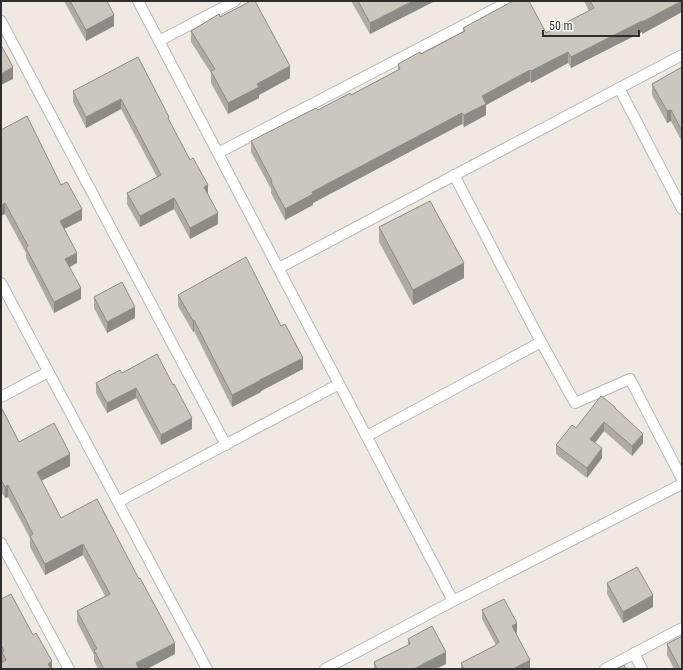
<svg xmlns="http://www.w3.org/2000/svg" width="683" height="670" viewBox="0 0 683 670" font-family="'Roboto Condensed',sans-serif">
	<style>
		.lines { fill: none; stroke-linecap: round; stroke-linejoin: round }
		.street-casing { stroke: #b4b7c1; stroke-width: 12 }
		.street { stroke: #fff; stroke-width: 10 }
		.wall { fill: #afaba4 }
		.shaded-wall { fill: #8e8b86 }
		.building { fill: #cbc7bf; stroke: #8e8b86 }
	</style>
	<rect width="100%" height="100%" fill="#efe9e1"/>
	<g class="lines">
		<g class="street-casing">
			<g id="street">
				<path d="M 138,1 L 453,601"/>
				<path d="M 1,21 L 226,445"/>
				<path d="M 159,41 L 235,1"/>
				<path d="M 619,88 L 682,209"/>
				<path d="M 218,153 L 510,1"/>
				<path d="M 279,268 L 682,55"/>
				<path d="M 1,283 L 207,669"/>
				<path d="M 541,342 L 575,403 L 630,379 L 682,479"/>
				<path d="M 1,397 L 48,372"/>
				<path d="M 367,436 L 541,342 L 454,175"/>
				<path d="M 118,502 L 339,384"/>
				<path d="M 1,543 L 69,669"/>
				<path d="M 634,653 L 642,669"/>
				<path d="M 325,669 L 453,601 L 682,484"/>
				<path d="M 605,669 L 682,628"/>
			</g>
		</g>
		<use href="#street" class="street"/>
	</g>
	<g class="wall">
		<path d="M 64,1 L 107,1 L 114,26 L 86,41 Z"/>
		<path d="M 351,1 L 435,1 L 370,34 Z"/>
		<path d="M 584,1 L 682,1 L 682,12 L 642,34 L 642,32 L 571,68 L 568,63 L 531,83 L 530,81 L 486,105 L 486,115 L 464,127 L 462,124 L 313,203 L 313,205 L 285,220 L 271,193 L 271,189 L 251,152 L 251,141 L 351,95 L 398,70 L 398,64 L 421,54 L 463,33 L 463,28 L 546,33 L 589,11 Z"/>
		<path d="M 220,17 L 290,78 L 259,95 L 259,98 L 228,114 L 211,83 L 211,73 L 191,42 L 191,31 Z"/>
		<path d="M 138,57 L 169,120 L 208,194 L 218,224 L 190,239 L 174,209 L 140,227 L 127,204 L 127,193 L 157,177 L 121,109 L 86,128 L 73,102 L 73,91 Z"/>
		<path d="M 682,67 L 682,142 L 671,121 L 667,123 L 652,95 L 652,84 Z"/>
		<path d="M 1,130 L 61,185 L 82,220 L 64,229 L 77,263 L 70,267 L 81,299 L 54,313 L 26,258 L 26,253 L 5,214 Z"/>
		<path d="M 379,227 L 464,278 L 413,305 L 379,242 Z"/>
		<path d="M 178,295 L 303,369 L 261,391 L 261,392 L 232,407 L 194,331 L 193,332 L 178,306 Z"/>
		<path d="M 94,297 L 135,318 L 107,333 L 94,308 Z"/>
		<path d="M 122,373 L 192,429 L 161,445 L 136,398 L 107,413 L 96,393 L 96,383 Z"/>
		<path d="M 1,407 L 19,442 L 70,466 L 41,481 L 61,518 L 175,654 L 147,669 L 98,669 L 94,661 L 94,655 L 77,622 L 77,611 L 105,596 L 83,555 L 45,575 L 30,547 L 30,538 L 8,497 L 5,498 L 1,492 Z"/>
		<path d="M 615,409 L 643,443 L 632,456 L 604,431 L 595,443 L 602,458 L 587,478 L 556,454 L 556,445 L 576,428 Z"/>
		<path d="M 607,583 L 653,607 L 623,623 L 607,594 Z"/>
		<path d="M 1,599 L 52,669 L 2,663 Z"/>
		<path d="M 482,610 L 517,632 L 516,633 L 530,669 L 461,669 L 461,663 L 496,645 L 482,619 Z"/>
		<path d="M 408,639 L 446,664 L 436,669 L 374,669 L 374,662 L 408,645 Z"/>
		<path d="M 667,644 L 682,669 L 674,669 L 667,655 Z"/>
	</g>
	<g class="shaded-wall">
		<path d="M 413,1 L 435,1 L 370,34 L 370,23 Z"/>
		<path d="M 682,1 L 682,12 L 642,34 L 642,22 Z"/>
		<path d="M 114,15 L 114,26 L 86,41 L 86,30 Z"/>
		<path d="M 642,21 L 642,32 L 571,68 L 571,57 Z"/>
		<path d="M 568,52 L 568,63 L 531,83 L 531,71 Z"/>
		<path d="M 290,66 L 290,78 L 259,95 L 259,98 L 228,114 L 228,103 L 257,84 Z"/>
		<path d="M 13,67 L 13,79 L 1,85 L 1,74 Z"/>
		<path d="M 530,70 L 530,81 L 486,105 L 486,115 L 464,127 L 464,115 L 482,96 Z"/>
		<path d="M 121,99 L 121,109 L 86,128 L 86,117 Z"/>
		<path d="M 671,110 L 671,121 L 667,123 L 667,111 Z"/>
		<path d="M 462,113 L 462,124 L 313,203 L 313,205 L 285,220 L 285,209 L 312,192 Z"/>
		<path d="M 208,185 L 208,196 L 204,187 Z"/>
		<path d="M 174,198 L 174,209 L 140,227 L 140,216 Z"/>
		<path d="M 5,203 L 5,214 L 1,216 L 1,206 Z"/>
		<path d="M 82,209 L 82,220 L 60,231 L 60,221 Z"/>
		<path d="M 218,213 L 218,224 L 190,239 L 190,228 Z"/>
		<path d="M 77,253 L 77,263 L 65,269 L 65,259 Z"/>
		<path d="M 464,263 L 464,278 L 413,305 L 413,290 Z"/>
		<path d="M 81,288 L 81,299 L 54,313 L 54,302 Z"/>
		<path d="M 135,307 L 135,318 L 107,333 L 107,322 Z"/>
		<path d="M 194,320 L 194,331 L 193,332 L 193,321 Z"/>
		<path d="M 303,358 L 303,369 L 261,391 L 261,392 L 232,407 L 232,395 L 260,380 Z"/>
		<path d="M 136,388 L 136,398 L 107,413 L 107,403 Z"/>
		<path d="M 192,418 L 192,429 L 161,445 L 161,435 Z"/>
		<path d="M 604,422 L 604,431 L 590,449 L 590,439 Z"/>
		<path d="M 643,434 L 643,443 L 632,456 L 632,446 Z"/>
		<path d="M 602,448 L 602,458 L 587,478 L 587,468 Z"/>
		<path d="M 70,454 L 70,466 L 37,483 L 37,472 Z"/>
		<path d="M 8,485 L 8,497 L 5,498 L 5,487 Z"/>
		<path d="M 83,544 L 83,555 L 45,575 L 45,564 Z"/>
		<path d="M 653,595 L 653,607 L 623,623 L 623,612 Z"/>
		<path d="M 517,623 L 517,632 L 512,634 L 512,626 Z"/>
		<path d="M 175,643 L 175,654 L 147,669 L 136,669 L 136,663 Z"/>
		<path d="M 446,652 L 446,664 L 436,669 L 414,669 Z"/>
		<path d="M 530,660 L 530,669 L 513,669 Z"/>
		<path d="M 52,661 L 52,669 L 48,669 L 48,664 Z"/>
	</g>
	<g class="building">
		<path d="M 70,1 L 107,1 L 114,15 L 86,30 Z"/>
		<path d="M 251,1 L 255,1 L 290,66 L 257,84 L 259,87 L 228,103 L 211,71 L 215,69 L 191,31 L 219,14 L 220,17 Z"/>
		<path d="M 358,1 L 413,1 L 370,23 Z"/>
		<path d="M 513,1 L 529,1 L 546,33 L 594,8 L 590,1 L 682,1 L 642,22 L 642,21 L 571,57 L 568,52 L 531,71 L 530,70 L 482,96 L 486,104 L 464,115 L 462,113 L 312,192 L 313,194 L 285,209 L 271,182 L 272,181 L 251,141 L 316,108 L 318,110 L 350,93 L 351,95 L 400,69 L 398,64 L 420,52 L 421,54 L 465,31 L 463,28 Z"/>
		<path d="M 1,45 L 13,67 L 1,74 Z"/>
		<path d="M 138,57 L 169,117 L 168,118 L 190,160 L 193,158 L 208,185 L 204,187 L 218,213 L 190,228 L 174,198 L 140,216 L 127,193 L 161,175 L 121,99 L 86,117 L 73,91 Z"/>
		<path d="M 682,67 L 682,131 L 671,110 L 667,111 L 652,84 Z"/>
		<path d="M 27,116 L 61,185 L 67,182 L 82,209 L 60,221 L 77,253 L 65,259 L 81,288 L 54,302 L 26,248 L 28,246 L 5,203 L 1,206 L 1,130 Z"/>
		<path d="M 430,201 L 464,263 L 413,290 L 379,227 Z"/>
		<path d="M 246,257 L 281,326 L 285,324 L 303,358 L 260,380 L 261,380 L 232,395 L 194,320 L 193,321 L 178,295 Z"/>
		<path d="M 122,282 L 135,307 L 107,322 L 94,297 Z"/>
		<path d="M 157,354 L 173,385 L 174,384 L 192,418 L 161,435 L 136,388 L 107,403 L 96,383 L 120,370 L 122,373 Z"/>
		<path d="M 601,396 L 615,407 L 615,408 L 643,434 L 632,446 L 604,422 L 590,439 L 602,448 L 587,468 L 556,445 L 572,425 L 576,428 Z"/>
		<path d="M 1,407 L 19,442 L 54,423 L 70,454 L 37,472 L 61,518 L 97,499 L 139,579 L 140,578 L 175,643 L 136,663 L 139,669 L 104,669 L 94,650 L 97,649 L 77,611 L 110,594 L 83,544 L 45,564 L 30,536 L 33,534 L 8,485 L 5,487 L 1,480 Z"/>
		<path d="M 637,567 L 653,595 L 623,612 L 607,583 Z"/>
		<path d="M 11,594 L 33,635 L 36,633 L 52,661 L 48,664 L 51,669 L 1,669 L 1,663 L 6,660 L 2,652 L 4,651 L 1,645 L 1,599 Z"/>
		<path d="M 504,599 L 517,623 L 512,626 L 530,660 L 513,669 L 464,669 L 461,663 L 496,645 L 496,644 L 499,642 L 482,610 Z"/>
		<path d="M 432,626 L 446,652 L 414,669 L 377,669 L 374,662 L 410,644 L 408,639 Z"/>
		<path d="M 682,636 L 682,669 L 680,669 L 667,644 Z"/>
		<path d="M 624,665 L 626,669 L 616,669 Z"/>
	</g>
	<rect width="683" height="670" fill="none" stroke="#2e2e2e" stroke-width="4"/>
	<path d="M543 30v6h96v-6" fill="none" stroke="#2e2e2e" stroke-width="2"/>
	<text x="549" y="30" font-size="12" fill="#2e2e2e" stroke="#ffffff" stroke-width="3" paint-order="stroke">50 m</text>
</svg>
